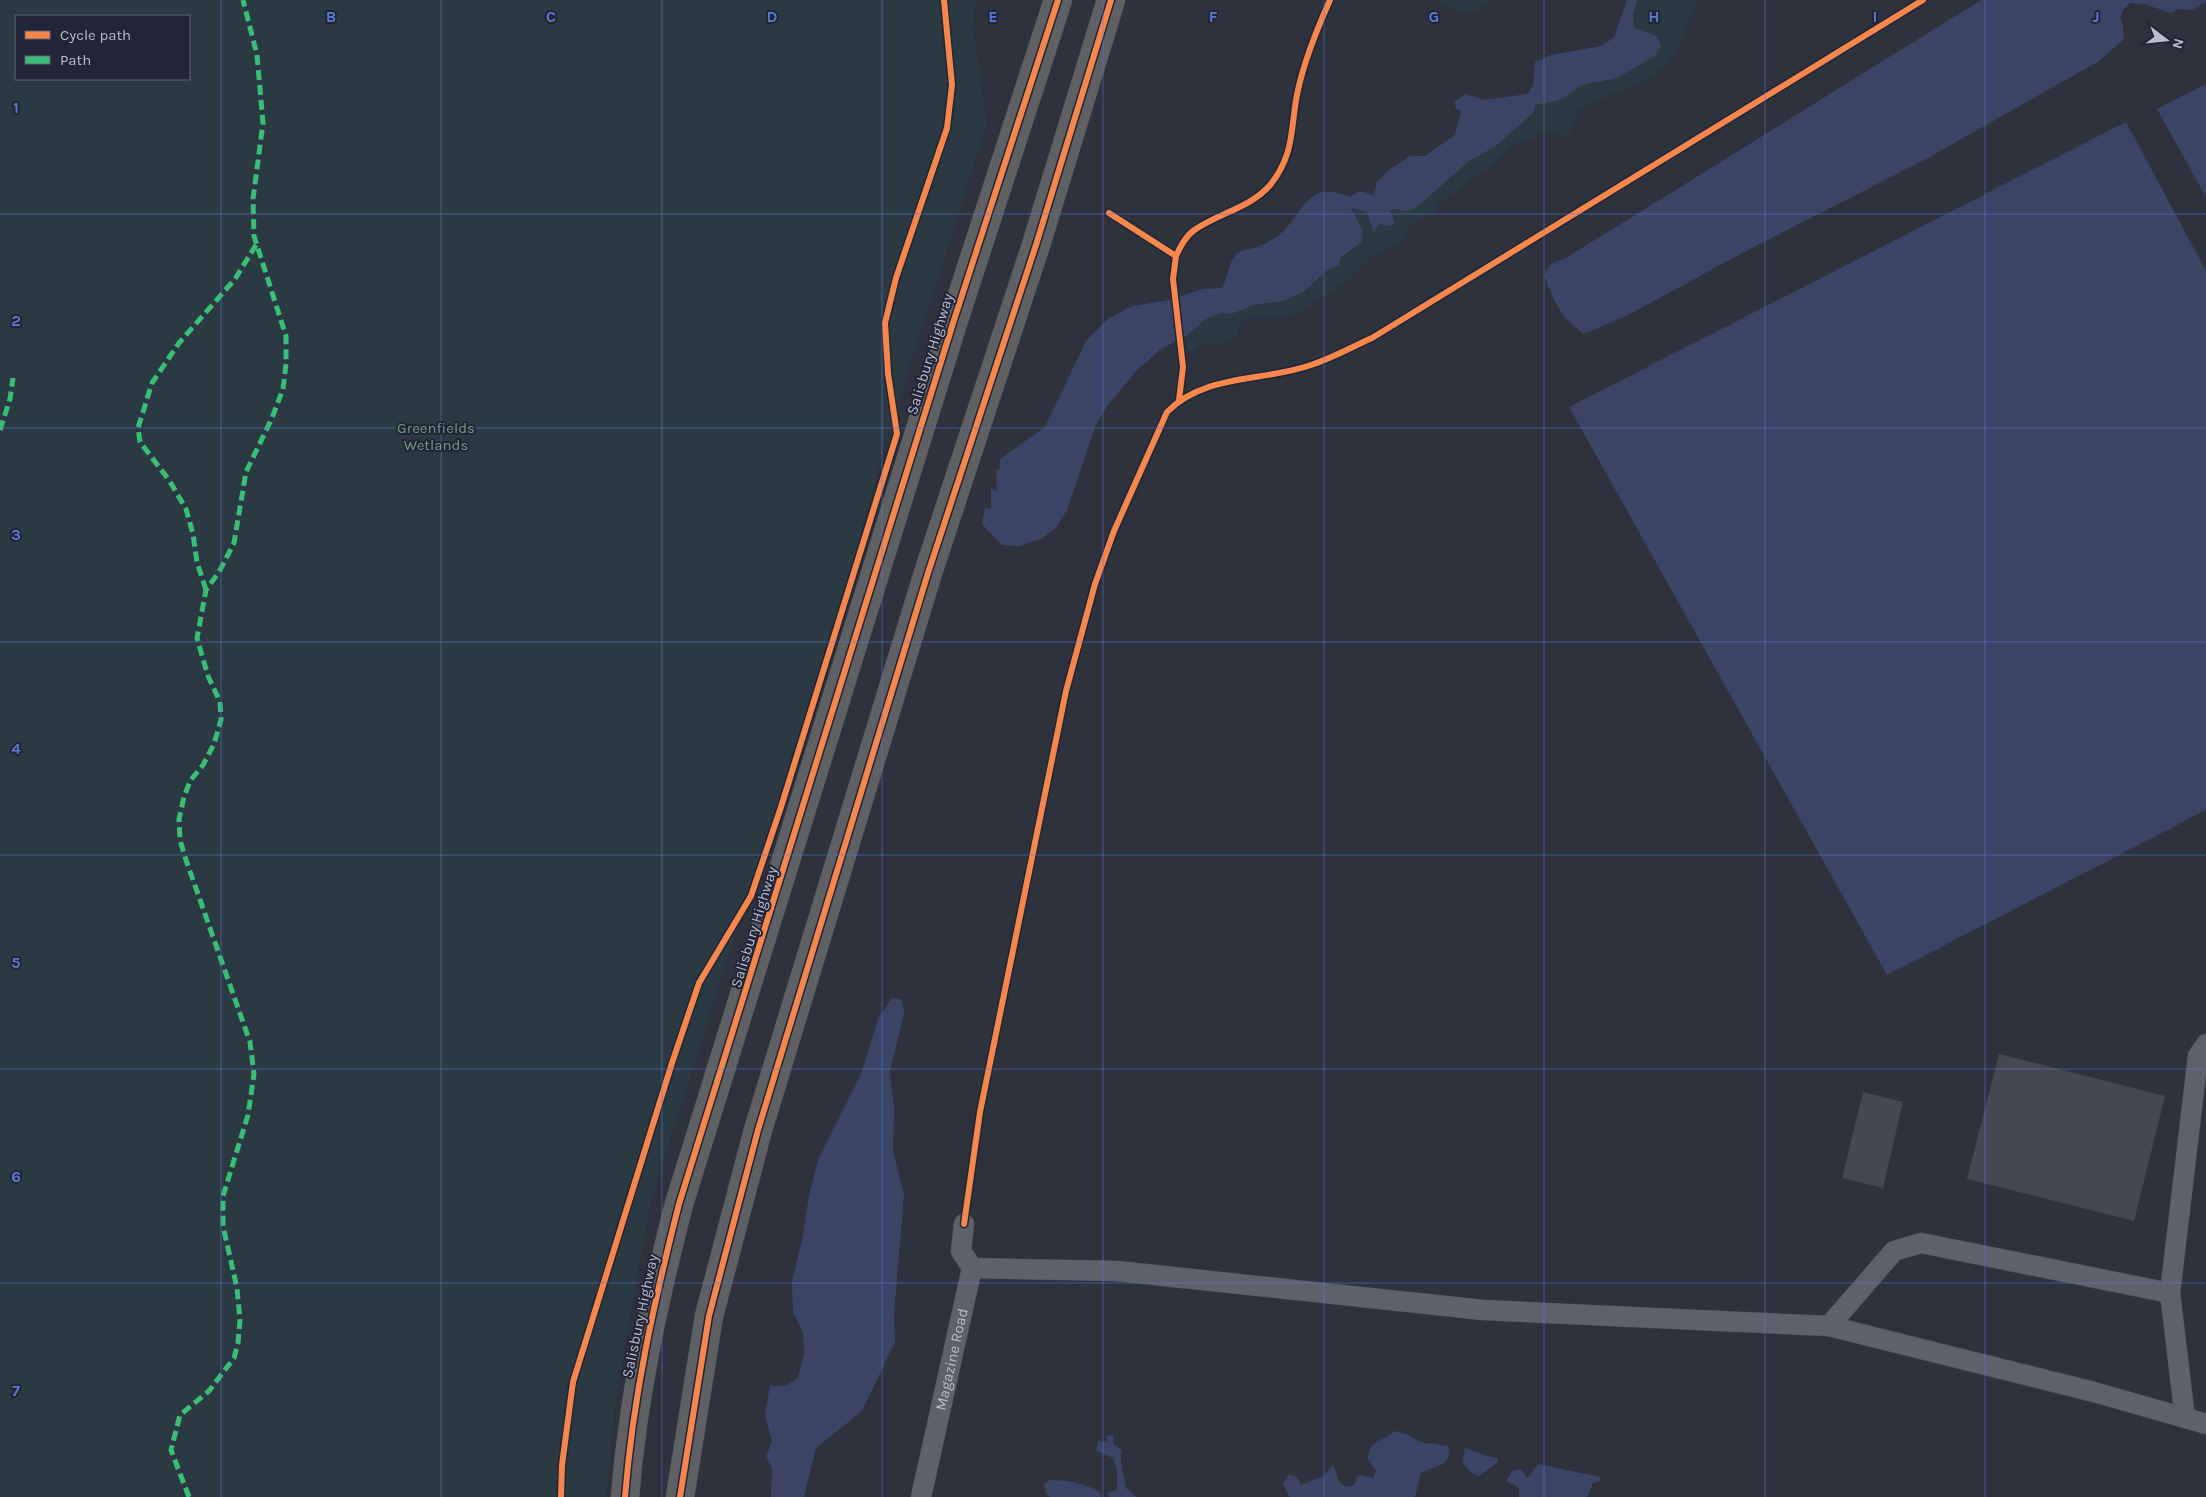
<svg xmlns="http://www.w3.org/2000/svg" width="2206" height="1497" viewBox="0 0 2206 1497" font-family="Karla,sans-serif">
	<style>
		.green { fill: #2b3a42; fill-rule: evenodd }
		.water { fill: #3c4465 }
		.building { fill: #464851 }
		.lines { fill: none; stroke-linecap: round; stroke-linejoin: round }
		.minor-casing { stroke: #4a4d55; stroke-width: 21 }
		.highway-casing { stroke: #4b4e57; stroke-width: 29 }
		.minor { stroke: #5e616a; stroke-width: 20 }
		.highway { stroke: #5e6063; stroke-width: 28 }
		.quiet { stroke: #3abd76; stroke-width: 5; stroke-dasharray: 10 5; stroke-linecap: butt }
		.cycleway-casing { stroke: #212537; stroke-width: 9 }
		.cycleway { stroke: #f5874c; stroke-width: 6 }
		.grid { fill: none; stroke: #5c7ad3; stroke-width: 1; stroke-opacity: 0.55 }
		.labels { text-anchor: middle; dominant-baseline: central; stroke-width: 4; stroke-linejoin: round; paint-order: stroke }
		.street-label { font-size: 15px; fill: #babdcc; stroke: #212537 }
		.park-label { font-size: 15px; fill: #729c84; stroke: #212537 }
		.grid-label { font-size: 16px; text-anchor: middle; font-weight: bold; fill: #5c7ad3; stroke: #212537; stroke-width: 4; stroke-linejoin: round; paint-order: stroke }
	</style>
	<rect width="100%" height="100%" fill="#2e323c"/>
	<g class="green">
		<path d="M 0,0 L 976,0 L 973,27 L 987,124 L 889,432 L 850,571 L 650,1204 L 616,1397 L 606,1497 L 0,1497 ZM 189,16 L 189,79 L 16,79 L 16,16 Z"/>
		<path d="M 1434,0 L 1494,0 L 1471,14 L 1454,10 Z"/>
		<path d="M 1637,0 L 1700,0 C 1686,19 1684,44 1669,62 C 1652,85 1601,94 1576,113 L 1574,124 L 1568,136 L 1542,132 L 1527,142 L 1511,145 L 1501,158 L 1438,204 L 1434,215 L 1426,215 L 1409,226 L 1406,239 L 1369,259 L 1346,283 L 1299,312 L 1281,317 L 1250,318 L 1239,322 L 1238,335 C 1226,344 1219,347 1204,343 L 1193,352 L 1186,351 L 1186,336 L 1206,319 L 1222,313 L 1231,314 L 1254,305 L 1284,301 L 1306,290 L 1326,271 L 1339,265 L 1341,257 L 1354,250 L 1363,231 L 1351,208 L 1367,212 L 1374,233 L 1379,224 L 1395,223 L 1389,212 L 1394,209 L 1405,211 L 1415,209 L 1469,161 L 1496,146 L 1535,105 L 1560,100 L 1582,85 L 1597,84 L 1634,29 L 1633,16 Z"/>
	</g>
	<g class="water">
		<path d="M 1627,0 L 1637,0 L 1633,16 L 1634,28 L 1657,36 L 1661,46 L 1656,55 L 1617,78 L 1582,85 L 1560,100 L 1535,105 L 1534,112 L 1496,146 L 1469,161 L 1415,209 L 1405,211 L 1394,209 L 1390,211 L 1395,223 L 1389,226 L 1379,224 L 1374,233 L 1367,212 L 1351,208 L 1363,231 L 1361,243 L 1341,257 L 1339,265 L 1326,271 L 1306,290 L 1284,301 L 1254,305 L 1231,314 L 1222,313 L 1206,319 L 1186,336 L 1161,349 L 1137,370 L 1108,405 L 1095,427 L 1067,510 L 1056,528 L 1041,539 L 1019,546 L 1002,545 L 982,524 L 985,508 L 991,509 L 991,489 L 997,491 L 996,470 L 999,470 L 1000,459 L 1045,427 L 1086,341 L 1108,319 L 1132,306 L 1165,301 L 1203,289 L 1222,288 C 1228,278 1228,264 1235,256 C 1240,248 1252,250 1260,246 C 1265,244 1271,240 1276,237 C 1304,218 1303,177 1350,197 L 1360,191 L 1374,195 L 1377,182 L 1389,170 L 1410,156 L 1425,156 L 1455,135 L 1461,111 L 1457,110 L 1454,102 L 1466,94 L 1484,100 L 1528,94 L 1533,85 L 1535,62 L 1551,55 L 1602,46 L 1614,37 Z"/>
		<path d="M 1981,0 L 2206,0 L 2206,2 L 2192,10 L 2177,9 L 2171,13 L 2144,4 L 2130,3 L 2123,10 L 2120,18 L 2123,25 L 2124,39 L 2099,61 L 1928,158 L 1748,250 L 1628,315 L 1584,334 C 1559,316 1555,303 1544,275 L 1551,264 L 1566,258 Z"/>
		<path d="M 2206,84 L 2206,197 L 2157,109 Z"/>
		<path d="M 2126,122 L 2206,271 L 2206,810 L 1887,975 L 1569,407 Z"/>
		<path d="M 892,998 L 902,1000 L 904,1013 L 890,1072 L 894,1109 L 893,1151 L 904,1195 L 894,1314 L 895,1342 L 862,1411 L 816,1448 L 804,1497 L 771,1497 L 772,1468 L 766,1457 L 772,1441 L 765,1415 L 770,1386 L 785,1386 L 798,1378 L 804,1353 L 803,1332 L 793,1312 L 792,1281 L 803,1236 L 809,1195 L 818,1160 L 861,1074 L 878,1019 Z"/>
		<path d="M 1396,1431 L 1409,1435 L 1420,1442 L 1448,1446 L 1450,1454 L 1443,1464 L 1421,1473 L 1415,1497 L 1289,1497 L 1283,1484 L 1289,1474 L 1297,1477 L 1301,1485 L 1324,1476 L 1333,1465 L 1340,1483 L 1346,1487 L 1354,1485 L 1358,1475 L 1373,1478 L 1376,1471 L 1367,1458 L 1372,1445 Z"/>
		<path d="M 1112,1435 L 1114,1438 L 1113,1444 L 1122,1450 C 1119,1462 1124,1475 1126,1488 L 1137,1497 L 1109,1497 L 1107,1493 L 1117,1490 L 1117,1470 L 1113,1458 L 1097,1451 L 1098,1441 L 1107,1442 L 1106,1436 Z"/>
		<path d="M 1465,1448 C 1476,1451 1485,1456 1497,1458 L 1498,1462 L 1479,1476 L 1471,1473 L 1462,1462 Z"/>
		<path d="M 1538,1464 L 1600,1477 L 1601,1481 L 1593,1483 L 1587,1497 L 1519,1497 L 1519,1488 L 1506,1481 L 1512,1471 L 1520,1469 L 1525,1474 L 1527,1479 Z"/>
		<path d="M 1050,1480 C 1068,1480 1084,1483 1100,1492 L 1101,1497 L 1050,1497 L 1046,1493 L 1044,1484 Z"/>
	</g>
	<g class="building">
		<path d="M 1999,1054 L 2165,1096 L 2134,1221 L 1967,1179 Z"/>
		<path d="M 1863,1092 L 1903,1102 L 1883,1188 L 1842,1178 Z"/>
	</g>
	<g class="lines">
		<g class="minor-casing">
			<g id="minor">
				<path d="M 972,1268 L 1117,1271 L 1483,1310 L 1829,1326 L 2094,1392 L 2206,1424"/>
				<path d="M 1829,1326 L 1894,1251 L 1921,1243 L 2170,1293"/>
				<path d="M 2185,1418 L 2170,1293 L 2198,1056 L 2206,1044"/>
				<path id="s1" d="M 921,1497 L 972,1268 L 961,1251 L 964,1224"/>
			</g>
		</g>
		<g class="highway-casing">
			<g id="highway">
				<path d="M 625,1497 C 633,1396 654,1302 679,1204 L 954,320 L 1058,0"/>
				<path d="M 680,1497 L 709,1316 L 758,1130 L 928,573 L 1036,245 L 1111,0"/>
			</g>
		</g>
		<use href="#minor" class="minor"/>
		<use href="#highway" class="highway"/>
		<g class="quiet">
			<path d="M 0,430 L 10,399 L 13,378"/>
			<path d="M 206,590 L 197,562 L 193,534 L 186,509 L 169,480 L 140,442 L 138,428 L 152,383 L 179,343 L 235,279 L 256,245"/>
			<path d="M 189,1497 L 171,1450 L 180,1415 L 209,1391 L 234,1358 L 238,1343 L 240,1320 L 237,1288 L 223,1226 L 223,1196 L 248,1115 L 254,1074 L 250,1042 L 186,860 L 180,840 L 179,819 L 184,797 L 190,781 L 203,765 L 214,744 L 221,720 L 220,702 L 208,676 L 197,638 L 206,590 L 219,572 L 234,543 L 246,472 L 272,418 L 283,389 L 286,364 L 286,336 L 254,236 L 253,199 L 263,123 L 257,55 L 243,0"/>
		</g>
		<g class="cycleway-casing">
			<g id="cycleway">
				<path d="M 1109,213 L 1176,256 L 1173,279 L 1183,367 L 1179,400"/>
				<path d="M 1176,256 C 1180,247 1185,237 1193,231 C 1218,213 1251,208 1271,184 C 1296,152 1290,125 1298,90 C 1305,58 1317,29 1330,0"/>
				<path d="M 964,1224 L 980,1112 L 1066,691 L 1095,584 L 1114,531 L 1167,412 C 1206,373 1263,382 1311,365 C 1332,358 1352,347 1372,338 L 1923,0"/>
				<path d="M 561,1497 L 562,1465 L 573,1382 L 672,1063 L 699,983 L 751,896 L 781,807 L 897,434 L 888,373 L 885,323 L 896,278 L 947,128 L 952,85 L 944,0"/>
				<path d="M 625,1497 C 633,1396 654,1302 679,1204 L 954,320 L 1058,0"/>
				<path d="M 680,1497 L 709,1316 L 758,1130 L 928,573 L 1036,245 L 1111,0"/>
			</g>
		</g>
		<use href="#cycleway" class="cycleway"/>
	</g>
	<path class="grid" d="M 221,0 L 221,1497M 441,0 L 441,1497M 662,0 L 662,1497M 882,0 L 882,1497M 1103,0 L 1103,1497M 1324,0 L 1324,1497M 1544,0 L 1544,1497M 1765,0 L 1765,1497M 1985,0 L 1985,1497M 0,214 L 2206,214M 0,428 L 2206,428M 0,642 L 2206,642M 0,855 L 2206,855M 0,1069 L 2206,1069M 0,1283 L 2206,1283"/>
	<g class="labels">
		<g class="street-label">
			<text transform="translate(930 354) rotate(-73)">Salisbury Highway</text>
			<text transform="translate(754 927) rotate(-73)">Salisbury Highway</text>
			<text transform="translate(640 1316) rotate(-78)">Salisbury Highway</text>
			<text stroke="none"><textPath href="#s1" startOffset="141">Magazine Road</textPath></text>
		</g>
		<g class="park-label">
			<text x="436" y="428">Greenfields<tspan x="436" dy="17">Wetlands</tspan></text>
		</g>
	</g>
	<g class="grid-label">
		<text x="331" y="22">B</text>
		<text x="551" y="22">C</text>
		<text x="772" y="22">D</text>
		<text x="993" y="22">E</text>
		<text x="1213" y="22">F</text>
		<text x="1434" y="22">G</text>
		<text x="1654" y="22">H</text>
		<text x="1875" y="22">I</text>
		<text x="2096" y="22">J</text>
		<text x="16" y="113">1</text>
		<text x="16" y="326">2</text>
		<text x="16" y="540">3</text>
		<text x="16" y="754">4</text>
		<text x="16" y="968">5</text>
		<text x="16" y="1182">6</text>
		<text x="16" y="1396">7</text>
	</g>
	<rect x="15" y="15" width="175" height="65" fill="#212537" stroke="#5e6273"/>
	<rect x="25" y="31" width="25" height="8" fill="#f5874c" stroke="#5e6273"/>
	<text x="60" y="40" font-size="15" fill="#babdcc">Cycle path</text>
	<rect x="25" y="56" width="25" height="8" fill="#3abd76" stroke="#5e6273"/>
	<text x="60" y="65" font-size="15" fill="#babdcc">Path</text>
	<g transform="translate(2166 40) rotate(106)" stroke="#212537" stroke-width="4" paint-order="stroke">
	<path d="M0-4L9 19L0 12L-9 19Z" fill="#babdcc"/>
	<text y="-8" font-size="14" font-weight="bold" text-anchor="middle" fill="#babdcc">N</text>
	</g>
</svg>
